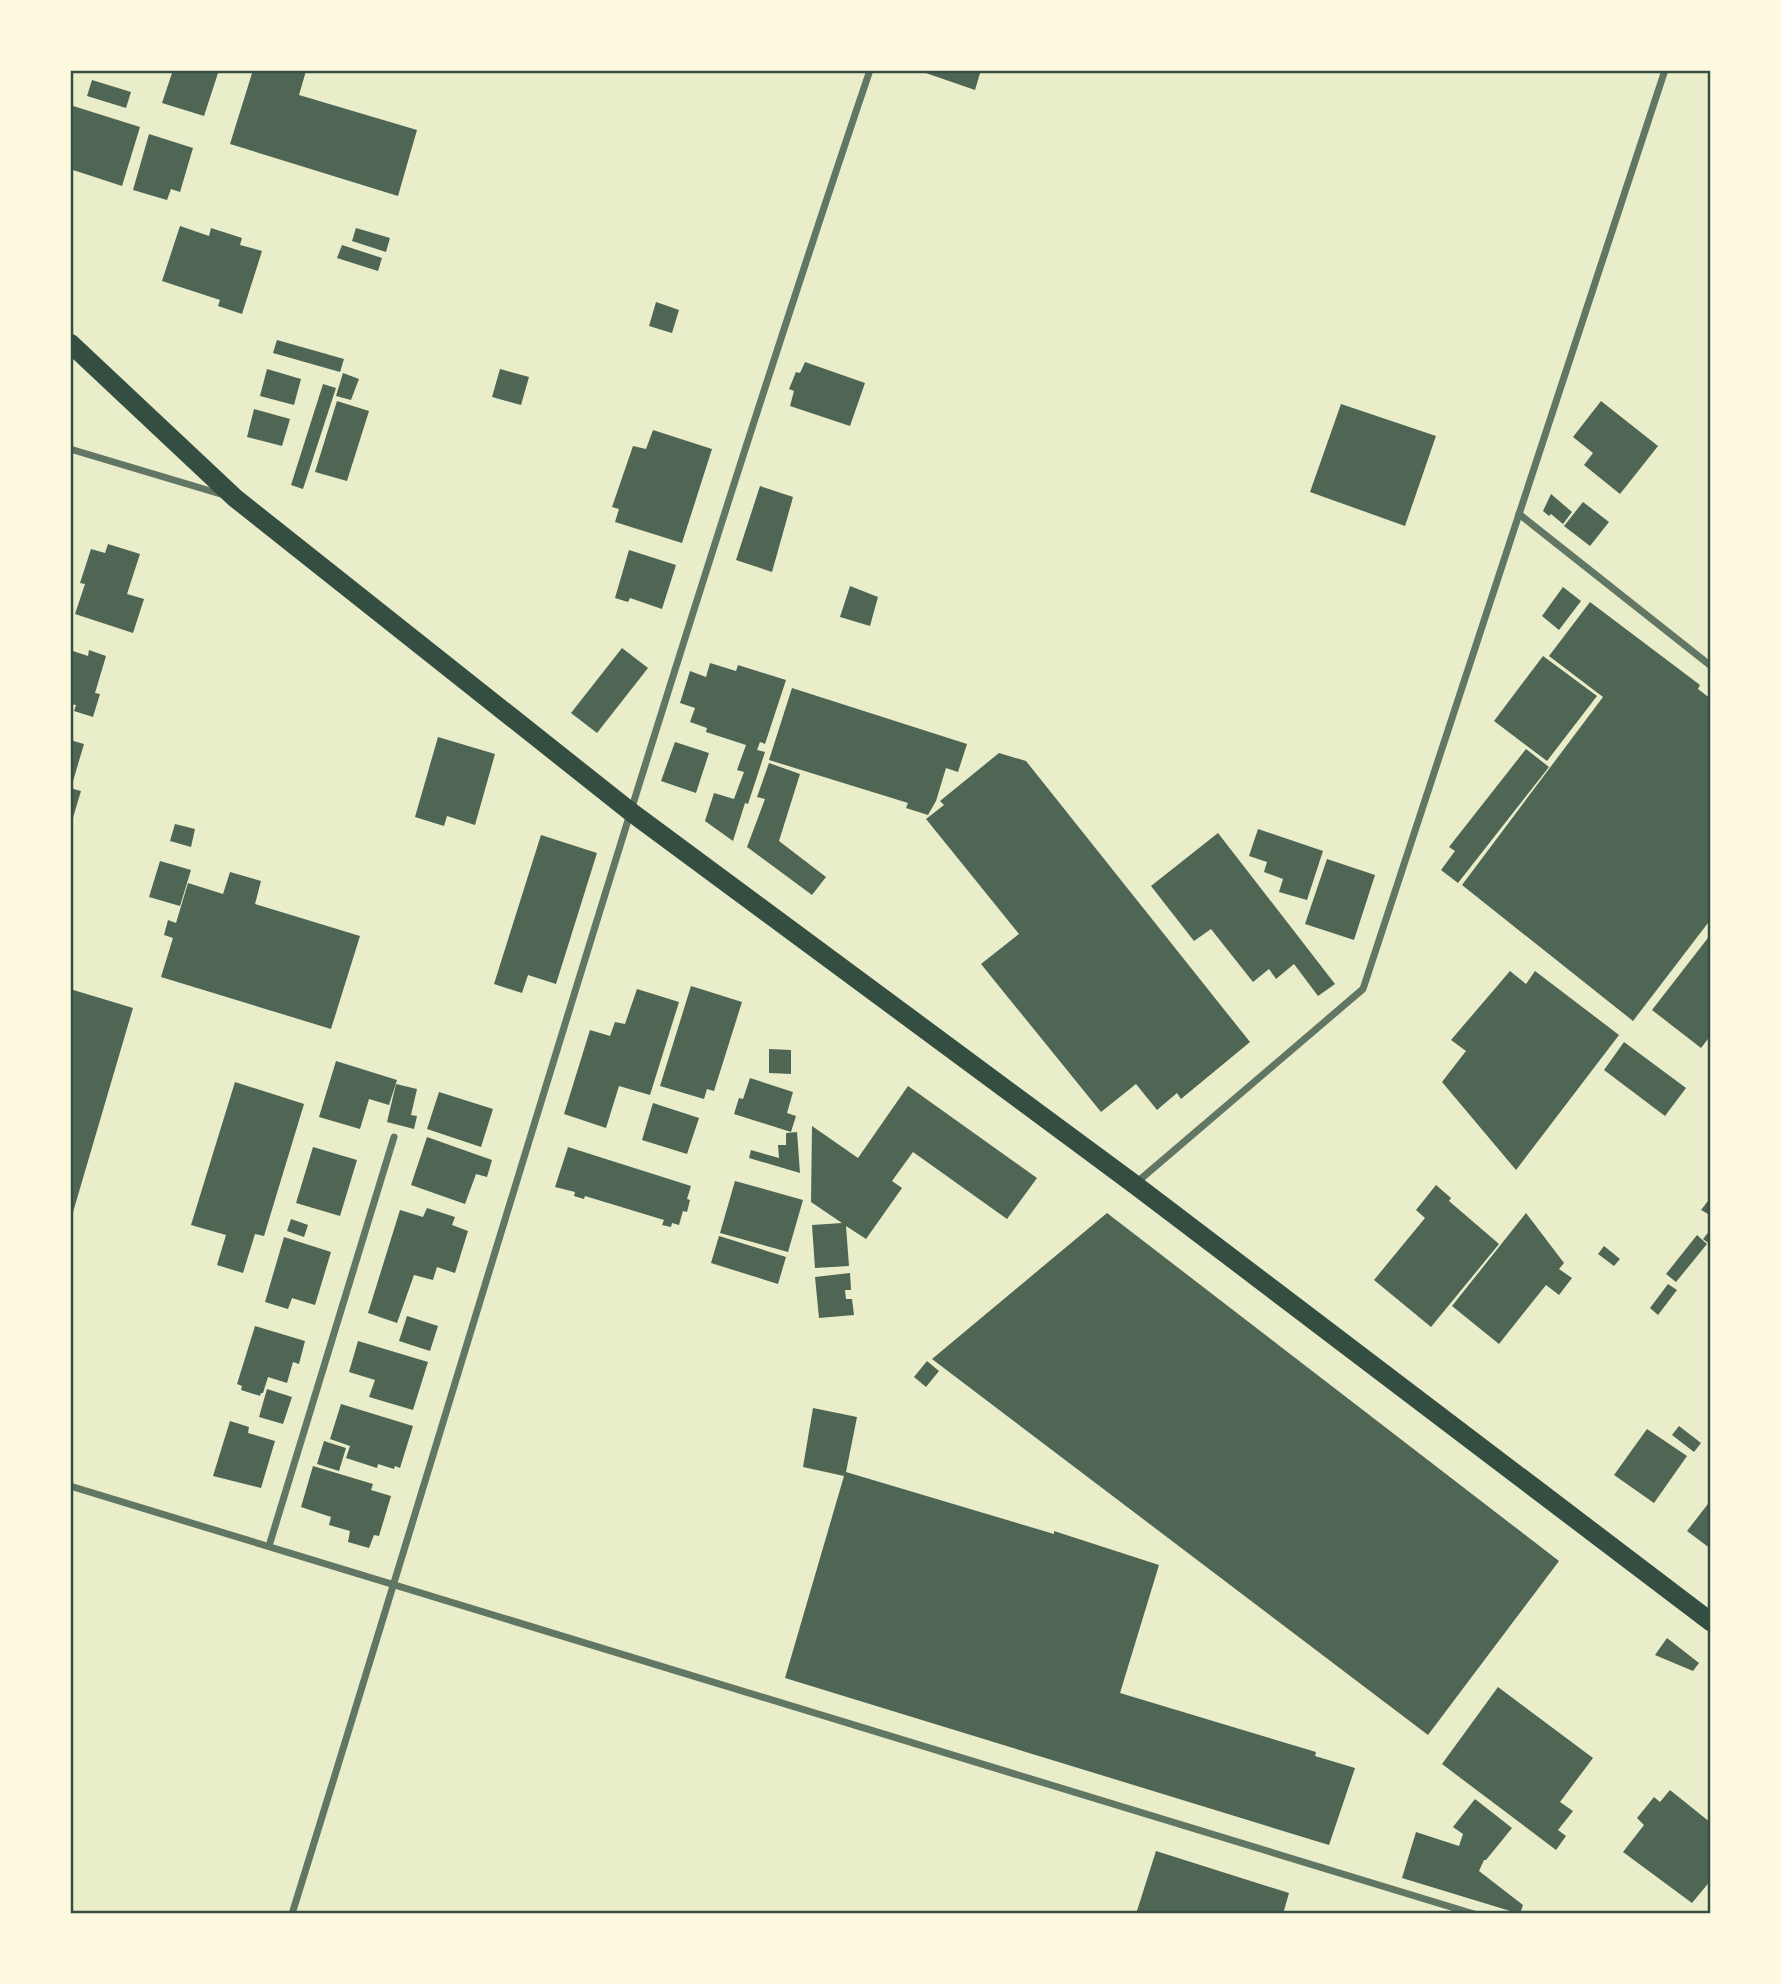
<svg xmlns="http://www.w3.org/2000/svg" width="1781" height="1984" viewBox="0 0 1781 1984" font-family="Rubik,sans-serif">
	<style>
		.building { fill: #4f6655 }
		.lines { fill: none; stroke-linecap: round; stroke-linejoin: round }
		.minor { stroke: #617663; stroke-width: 7 }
		.trunk { stroke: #344e41; stroke-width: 19 }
		.neatline { fill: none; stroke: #344e41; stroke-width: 2.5 }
	</style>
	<rect width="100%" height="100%" fill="#e9edc9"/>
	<g class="building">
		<path d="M 173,70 L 219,70 L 204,116 L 162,103 Z"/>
		<path d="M 253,70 L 306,71 L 299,95 L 417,130 L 398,196 L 230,144 Z"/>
		<path d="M 917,70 L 981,70 L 975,90 Z"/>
		<path d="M 92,80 L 131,92 L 126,108 L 87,96 Z"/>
		<path d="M 70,105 L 140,127 L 122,186 L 70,169 Z"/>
		<path d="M 149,134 L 193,148 L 180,192 L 171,189 L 167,200 L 133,190 Z"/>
		<path d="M 180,226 L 209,236 L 211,228 L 242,238 L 240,245 L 262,251 L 242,314 L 218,306 L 220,300 L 162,281 Z"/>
		<path d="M 356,228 L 390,238 L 386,252 L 352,241 Z"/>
		<path d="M 342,245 L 382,258 L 378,271 L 337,258 Z"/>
		<path d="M 656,302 L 679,310 L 672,333 L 649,326 Z"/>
		<path d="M 277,340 L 344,359 L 340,372 L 273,353 Z"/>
		<path d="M 805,362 L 865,383 L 850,426 L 790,406 L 794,391 L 789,389 L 796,372 L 800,373 Z"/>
		<path d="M 267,369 L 301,379 L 294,405 L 260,396 Z"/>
		<path d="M 500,369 L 529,377 L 521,405 L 492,397 Z"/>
		<path d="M 343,373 L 359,379 L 351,400 L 336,396 Z"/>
		<path d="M 323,384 L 336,388 L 303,489 L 291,485 Z"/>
		<path d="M 337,401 L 369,411 L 347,481 L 315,472 Z"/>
		<path d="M 1601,401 L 1658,446 L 1620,494 L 1584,465 L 1593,453 L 1573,437 Z"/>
		<path d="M 1341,404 L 1436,436 L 1405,526 L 1310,492 Z"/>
		<path d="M 254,409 L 290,419 L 282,446 L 247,437 Z"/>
		<path d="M 653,430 L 712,449 L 682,543 L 615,522 L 619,509 L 612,507 L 633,446 L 646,449 Z"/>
		<path d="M 760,486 L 793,497 L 772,572 L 736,560 Z"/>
		<path d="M 1551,494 L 1572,512 L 1563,524 L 1551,514 L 1549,516 L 1543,511 Z"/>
		<path d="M 1583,502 L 1609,522 L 1590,546 L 1564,526 Z"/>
		<path d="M 108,544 L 140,554 L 127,594 L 144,599 L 133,633 L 75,614 L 85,584 L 80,583 L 91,549 L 105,553 Z"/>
		<path d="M 629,550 L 676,565 L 662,609 L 630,598 L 628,602 L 615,598 Z"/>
		<path d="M 850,586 L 878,597 L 870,626 L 840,617 Z"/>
		<path d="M 1563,587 L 1581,601 L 1559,630 L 1542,616 Z"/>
		<path d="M 1590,602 L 1700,685 L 1698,689 L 1711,699 L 1711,919 L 1633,1021 L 1462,885 L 1603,697 L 1549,656 Z"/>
		<path d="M 622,648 L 648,668 L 597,733 L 571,713 Z"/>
		<path d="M 70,650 L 88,656 L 89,650 L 106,656 L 95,693 L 100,694 L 93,717 L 74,711 L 76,705 L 70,704 Z"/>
		<path d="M 1543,656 L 1597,696 L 1547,761 L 1494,721 Z"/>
		<path d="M 710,663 L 736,671 L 738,665 L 786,680 L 765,744 L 760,742 L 757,750 L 765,752 L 748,804 L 745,803 L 733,841 L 705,821 L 714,793 L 734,799 L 744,772 L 737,770 L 746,745 L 706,732 L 707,728 L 690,722 L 695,708 L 680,703 L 690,671 L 706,677 Z"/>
		<path d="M 792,688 L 967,744 L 958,772 L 946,768 L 936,801 L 928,815 L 906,808 L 908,803 L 769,760 Z"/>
		<path d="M 438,737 L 495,754 L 475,825 L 447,816 L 444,826 L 415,817 Z"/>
		<path d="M 70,740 L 84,744 L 71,788 L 70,788 Z"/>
		<path d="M 675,742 L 709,753 L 696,793 L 661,781 Z"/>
		<path d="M 1526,749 L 1549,767 L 1458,883 L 1441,870 L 1455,851 L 1449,847 Z"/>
		<path d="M 999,753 L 1026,761 L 1250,1042 L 1181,1099 L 1177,1093 L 1157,1110 L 1136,1084 L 1101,1112 L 981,964 L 1019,934 L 926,819 L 944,805 L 940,801 Z"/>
		<path d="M 769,763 L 800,774 L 779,841 L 826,877 L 812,895 L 747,847 L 765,799 L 757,797 Z"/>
		<path d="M 70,788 L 81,791 L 72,821 L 70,820 Z"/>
		<path d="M 175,824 L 195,829 L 191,847 L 170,841 Z"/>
		<path d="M 1258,829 L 1323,851 L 1307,900 L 1279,892 L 1283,879 L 1264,872 L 1267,862 L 1249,856 Z"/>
		<path d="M 1218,833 L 1335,984 L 1318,996 L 1294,964 L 1276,979 L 1269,969 L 1253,982 L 1211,929 L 1194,941 L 1151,886 Z"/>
		<path d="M 541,835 L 597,853 L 556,984 L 528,975 L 522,993 L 494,984 Z"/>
		<path d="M 1327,859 L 1375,875 L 1354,940 L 1305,924 Z"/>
		<path d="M 160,861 L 191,870 L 180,906 L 149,897 Z"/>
		<path d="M 230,872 L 261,881 L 255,904 L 360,936 L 331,1029 L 161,977 L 173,938 L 164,935 L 168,920 L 176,923 L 188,883 L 223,894 Z"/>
		<path d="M 1711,934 L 1711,1035 L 1701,1048 L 1652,1010 Z"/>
		<path d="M 1510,971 L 1526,984 L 1535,971 L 1619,1035 L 1516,1170 L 1442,1082 L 1466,1051 L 1451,1040 Z"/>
		<path d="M 691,986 L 742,1002 L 714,1091 L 707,1089 L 704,1099 L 660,1086 Z"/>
		<path d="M 70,989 L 133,1008 L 71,1219 L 70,1219 Z"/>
		<path d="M 637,989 L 679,1002 L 650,1095 L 619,1086 L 606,1128 L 564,1114 L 590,1030 L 610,1036 L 615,1022 L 625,1024 Z"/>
		<path d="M 1624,1042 L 1686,1088 L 1665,1116 L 1604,1070 Z"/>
		<path d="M 769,1049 L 791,1050 L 791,1074 L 769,1073 Z"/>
		<path d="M 336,1061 L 397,1080 L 389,1105 L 369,1099 L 360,1129 L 319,1117 Z"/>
		<path d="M 750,1078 L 793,1092 L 787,1113 L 796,1116 L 791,1132 L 734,1114 L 739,1098 L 743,1099 Z"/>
		<path d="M 235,1082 L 304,1104 L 264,1236 L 255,1234 L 243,1273 L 217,1265 L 226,1235 L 191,1225 Z"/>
		<path d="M 396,1084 L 417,1089 L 411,1115 L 417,1116 L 414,1129 L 387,1122 Z"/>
		<path d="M 908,1086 L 1037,1178 L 1007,1219 L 913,1152 L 892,1181 L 902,1188 L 866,1239 L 846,1226 L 849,1266 L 815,1268 L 812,1225 L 842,1223 L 811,1202 L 812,1126 L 858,1158 Z"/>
		<path d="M 439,1092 L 493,1109 L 481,1147 L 427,1129 Z"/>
		<path d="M 653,1103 L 699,1118 L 687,1154 L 642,1140 Z"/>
		<path d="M 797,1132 L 800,1173 L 749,1158 L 751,1150 L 779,1158 L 778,1145 L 786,1145 L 786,1133 Z"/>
		<path d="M 427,1137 L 492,1160 L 487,1177 L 476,1174 L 465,1204 L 411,1185 Z"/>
		<path d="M 313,1147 L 357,1160 L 340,1216 L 296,1203 Z"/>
		<path d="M 568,1147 L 691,1186 L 687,1199 L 690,1200 L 687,1212 L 683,1211 L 679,1225 L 672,1223 L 671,1227 L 662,1225 L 664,1220 L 585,1196 L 584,1199 L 574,1196 L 575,1192 L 555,1187 Z"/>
		<path d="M 735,1181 L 803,1200 L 788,1252 L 720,1233 Z"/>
		<path d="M 1436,1185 L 1451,1198 L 1449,1201 L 1499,1244 L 1431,1327 L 1374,1280 L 1425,1218 L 1416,1210 Z"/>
		<path d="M 1711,1197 L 1711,1213 L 1710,1215 L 1701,1210 Z"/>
		<path d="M 427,1208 L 455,1217 L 452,1225 L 468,1231 L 455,1273 L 437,1267 L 433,1280 L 414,1275 L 397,1323 L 368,1313 L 400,1210 L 423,1217 Z"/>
		<path d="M 1107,1213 L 1559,1561 L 1428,1735 L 932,1359 Z"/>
		<path d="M 1526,1213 L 1564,1263 L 1559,1269 L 1572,1278 L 1559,1295 L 1546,1285 L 1499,1344 L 1452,1306 Z"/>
		<path d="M 291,1219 L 308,1225 L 304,1237 L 287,1231 Z"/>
		<path d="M 1711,1229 L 1711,1245 L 1703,1239 Z"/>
		<path d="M 1697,1235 L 1707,1244 L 1676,1282 L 1666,1274 Z"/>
		<path d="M 719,1236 L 786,1257 L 778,1284 L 711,1263 Z"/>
		<path d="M 284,1237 L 331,1252 L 315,1305 L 292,1298 L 288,1309 L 265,1302 Z"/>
		<path d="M 1604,1246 L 1620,1259 L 1614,1266 L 1598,1254 Z"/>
		<path d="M 850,1273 L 851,1290 L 845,1290 L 846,1299 L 852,1299 L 854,1315 L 819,1318 L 815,1277 Z"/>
		<path d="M 1668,1284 L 1677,1290 L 1658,1315 L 1650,1308 Z"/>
		<path d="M 407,1316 L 438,1326 L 430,1351 L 399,1341 Z"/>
		<path d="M 255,1326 L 305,1341 L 299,1364 L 293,1362 L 287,1383 L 268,1377 L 263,1393 L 261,1393 L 260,1396 L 241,1390 L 242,1386 L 237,1384 Z"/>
		<path d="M 358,1341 L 428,1362 L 413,1410 L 369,1397 L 375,1380 L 349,1372 Z"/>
		<path d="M 927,1361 L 939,1371 L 926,1387 L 914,1377 Z"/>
		<path d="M 267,1389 L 292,1397 L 283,1424 L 259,1417 Z"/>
		<path d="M 341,1404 L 413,1426 L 400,1468 L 395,1466 L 394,1469 L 378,1464 L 377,1468 L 346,1458 L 350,1446 L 330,1439 Z"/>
		<path d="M 813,1408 L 857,1417 L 846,1472 L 1054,1534 L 1054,1531 L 1159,1565 L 1120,1693 L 1316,1752 L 1315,1756 L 1355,1768 L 1329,1845 L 785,1678 L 844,1476 L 803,1467 Z"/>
		<path d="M 230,1421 L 249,1427 L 248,1433 L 275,1441 L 261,1488 L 213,1476 Z"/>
		<path d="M 1679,1426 L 1701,1443 L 1694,1452 L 1672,1435 Z"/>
		<path d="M 1647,1429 L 1687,1456 L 1654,1503 L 1614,1475 Z"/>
		<path d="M 324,1441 L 346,1448 L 339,1471 L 317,1464 Z"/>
		<path d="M 313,1466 L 373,1484 L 371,1490 L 391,1496 L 379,1536 L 374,1535 L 369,1548 L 348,1542 L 350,1531 L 329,1525 L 331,1517 L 301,1507 Z"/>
		<path d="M 1711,1500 L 1711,1549 L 1687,1531 Z"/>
		<path d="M 1667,1638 L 1699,1663 L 1693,1671 L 1655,1655 Z"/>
		<path d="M 1498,1687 L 1593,1758 L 1560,1802 L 1573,1811 L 1558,1830 L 1566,1836 L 1556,1850 L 1442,1764 Z"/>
		<path d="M 1670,1790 L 1711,1823 L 1711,1880 L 1692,1903 L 1623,1852 L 1644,1825 L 1637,1818 L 1654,1797 L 1660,1802 Z"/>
		<path d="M 1475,1799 L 1512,1828 L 1486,1860 L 1484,1860 L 1479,1871 L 1523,1905 L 1520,1914 L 1402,1878 L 1416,1832 L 1459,1846 L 1463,1834 L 1453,1827 Z"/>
		<path d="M 1156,1851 L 1289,1893 L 1283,1914 L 1136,1914 Z"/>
	</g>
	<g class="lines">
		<g class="minor">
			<path d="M 70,449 L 224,495"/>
			<path d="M 1519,514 L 1711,666"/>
			<path d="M 1136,1183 L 1363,989 L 1665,70"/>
			<path d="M 70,1486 L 1474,1914"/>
			<path d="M 269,1546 L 394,1137"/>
			<path d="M 292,1914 C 483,1299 664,680 870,70"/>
		</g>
		<path class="trunk" d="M 70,343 L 235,498 L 631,812 L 1134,1184 L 1711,1622"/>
	</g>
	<rect width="1781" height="1984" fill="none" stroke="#fefae0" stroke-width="144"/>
	<rect x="72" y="72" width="1637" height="1840" class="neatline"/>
</svg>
